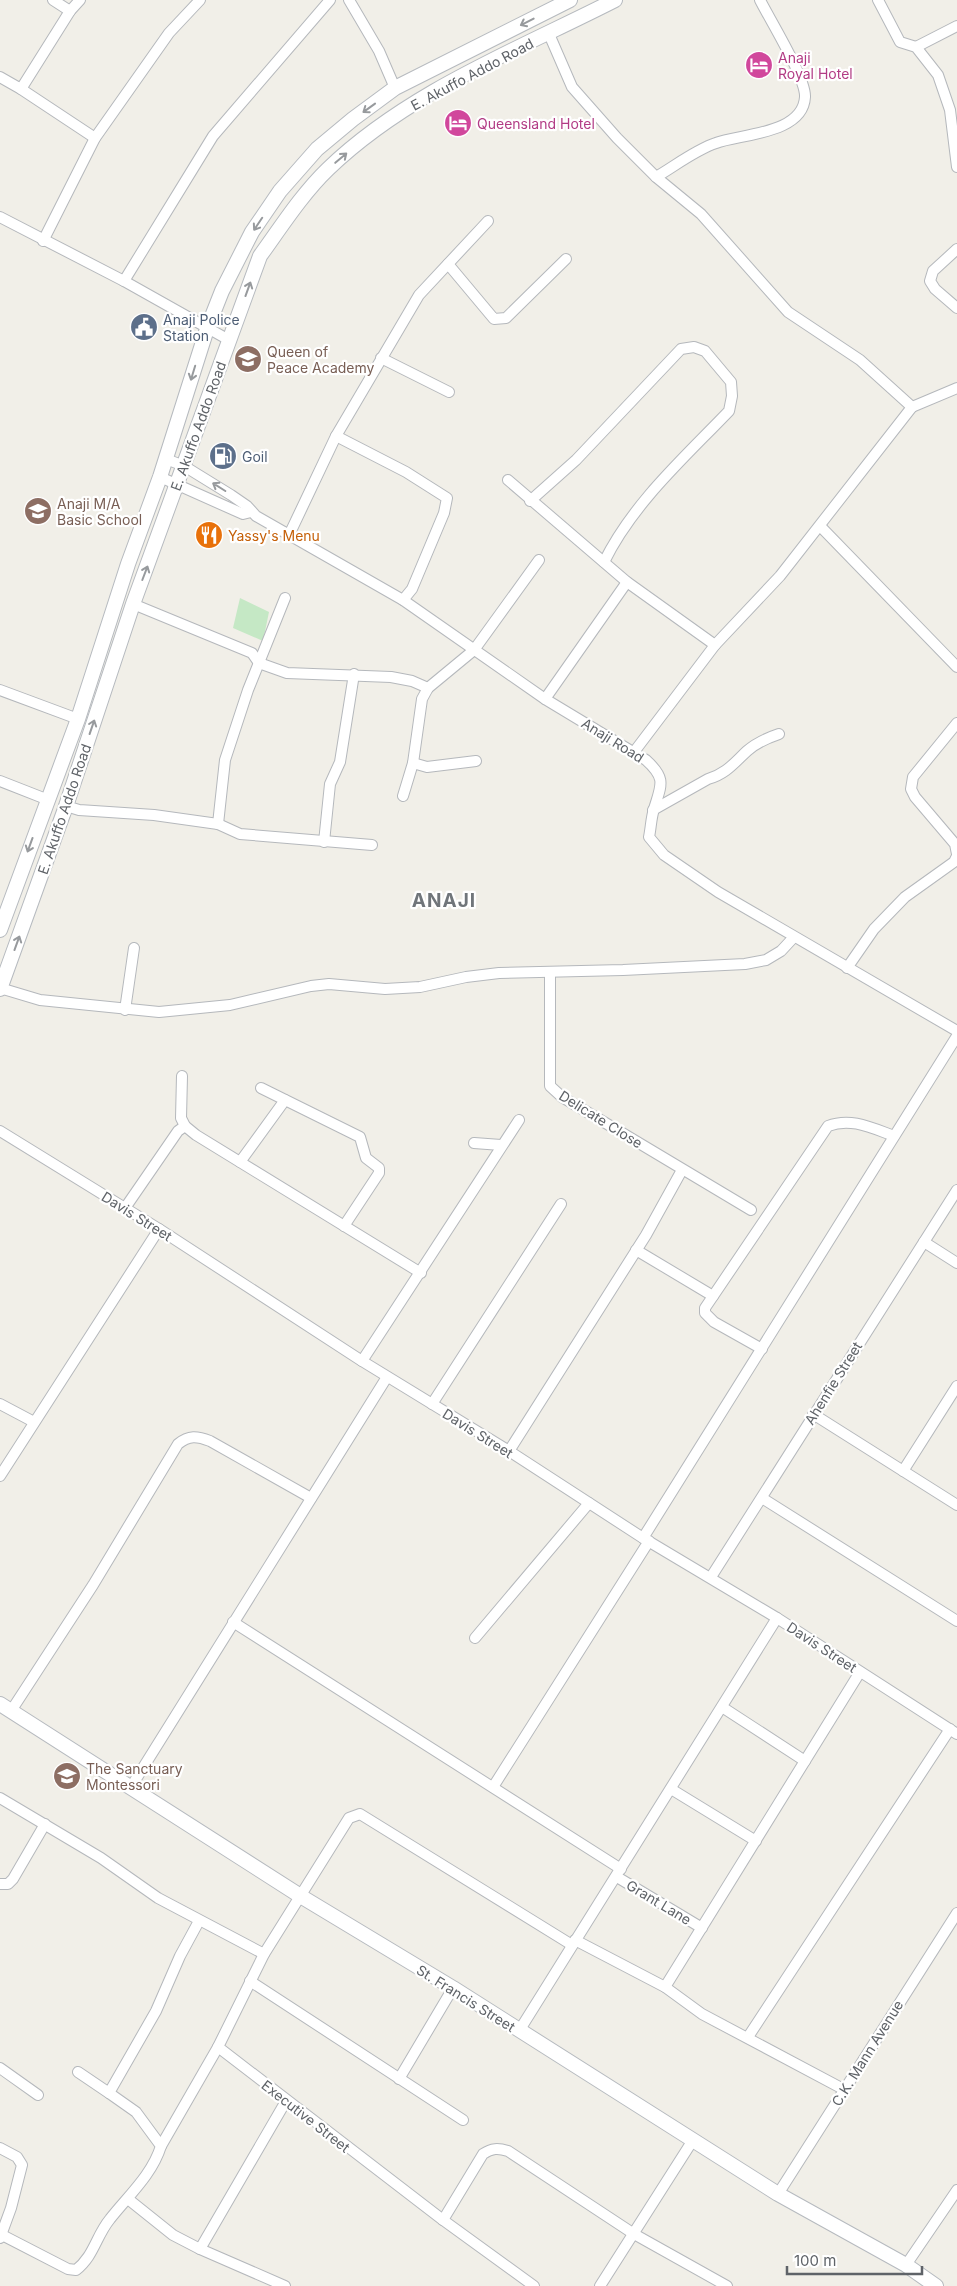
<svg xmlns="http://www.w3.org/2000/svg" width="957" height="2286" viewBox="0 0 957 2286" font-family="Inter,sans-serif">
	<style>
		.green { fill: #c5e8c5 }
		.lines { fill: none; stroke-linecap: round; stroke-linejoin: round }
		.street-casing { stroke: #b5b8bc; stroke-width: 12 }
		.secondary-casing { stroke: #b6babf; stroke-width: 16 }
		.street { stroke: #fff; stroke-width: 10 }
		.secondary { stroke: #fff; stroke-width: 14 }
		.oneway { stroke: #979a9d }
		.labels { text-anchor: middle; dominant-baseline: central; stroke-width: 4.5; stroke-linejoin: round; paint-order: stroke }
		.hotel-label { font-size: 14px; fill: #b23c85; stroke: #fff; text-anchor: start }
		.street-label { font-size: 14px; fill: #5f6368; stroke: #fff }
		.service-label { font-size: 14px; fill: #4e5e75; stroke: #fff; text-anchor: start }
		.education-label { font-size: 14px; fill: #785e54; stroke: #fff; text-anchor: start }
		.food-label { font-size: 14px; fill: #c56008; stroke: #fff; text-anchor: start }
		.district-label { font-size: 19px; font-weight: bold; letter-spacing: 1px; fill: #70757a; stroke: #fff }
	</style>
	<rect width="100%" height="100%" fill="#f1efe8"/>
	<path class="green" d="M 240,598 L 269,612 L 263,641 L 233,628 Z"/>
	<g class="lines">
		<g class="street-casing">
			<g id="street">
				<path d="M 53,0 L 70,11"/>
				<path d="M 80,0 L 70,11 L 21,89 L 95,138"/>
				<path d="M 349,0 L 379,51 L 395,88"/>
				<path d="M 878,0 L 900,42 L 916,47 L 938,75 L 950,110 L 957,167"/>
				<path d="M 549,34 L 572,87 L 617,138 L 656,177 L 701,214 L 788,312 L 860,360 L 912,407 L 780,576 L 715,645 L 634,752"/>
				<path d="M 916,47 L 957,26"/>
				<path d="M 0,77 L 21,89"/>
				<path d="M 656,177 C 675,166 695,150 716,143 C 741,134 803,134 805,97 C 806,78 770,20 760,0"/>
				<path d="M 0,217 L 124,281 L 229,340"/>
				<path d="M 43,241 L 95,138 L 169,33 L 200,0"/>
				<path d="M 957,249 L 933,271 L 930,281 L 935,289 L 957,308"/>
				<path d="M 448,264 L 494,319 L 506,318 L 566,259"/>
				<path d="M 124,281 L 213,136 L 330,0"/>
				<path d="M 381,358 L 449,392"/>
				<path d="M 912,407 L 957,388"/>
				<path d="M 336,436 L 406,472 L 447,498 L 444,513 L 412,589 L 403,600"/>
				<path d="M 166,459 L 184,466 L 231,495 L 247,506 L 256,516 L 403,600 L 545,699 L 646,760 C 667,779 661,785 654,809 C 651,818 651,828 649,837 L 664,855 L 718,892 L 957,1031"/>
				<path d="M 160,477 L 243,514 L 251,512"/>
				<path d="M 508,480 L 627,582 L 715,645"/>
				<path d="M 530,501 L 576,460 L 681,349 L 694,347 L 705,351 L 731,382 L 732,396 L 729,411 C 684,458 633,503 604,562"/>
				<path d="M 820,526 L 957,667"/>
				<path d="M 290,533 L 336,436 L 419,295 L 488,221"/>
				<path d="M 133,604 L 252,653 L 259,663 L 287,673 L 391,677 L 412,681 L 428,688"/>
				<path d="M 0,690 L 78,719"/>
				<path d="M 545,699 L 627,582"/>
				<path d="M 957,723 L 913,777 L 911,789 L 915,797 L 955,844 L 957,854"/>
				<path d="M 413,763 L 427,767 L 476,761"/>
				<path d="M 0,781 L 46,799"/>
				<path d="M 403,796 L 413,763 L 422,699 L 428,688 L 474,650 L 539,560"/>
				<path d="M 66,806 L 79,810 L 154,815 L 218,824 L 240,834 L 372,845"/>
				<path d="M 653,810 L 708,779 C 726,774 734,763 747,751 C 756,743 767,738 779,734"/>
				<path d="M 218,824 L 225,760 L 248,690 L 285,598"/>
				<path d="M 324,842 L 330,784 L 340,762 L 354,674"/>
				<path d="M 847,968 L 874,929 L 905,897 L 954,862 L 957,856"/>
				<path d="M 550,972 L 550,1086 L 562,1097 L 751,1210"/>
				<path d="M 0,988 L 40,1000 L 159,1012 L 230,1005 L 311,986 L 329,984 L 385,989 L 420,987 L 466,977 L 499,973 L 623,970 L 745,964 L 766,960 L 781,951 L 794,937"/>
				<path d="M 125,1010 L 134,948"/>
				<path d="M 182,1076 L 181,1118 L 185,1126 L 196,1135 L 421,1273"/>
				<path d="M 261,1088 L 360,1137 L 366,1158 L 379,1168 L 379,1173 L 344,1226"/>
				<path d="M 0,1131 L 159,1229 L 362,1361 L 509,1451 L 643,1538 L 777,1618 L 957,1734"/>
				<path d="M 474,1143 L 501,1145"/>
				<path d="M 240,1162 L 285,1100"/>
				<path d="M 125,1208 L 178,1131 L 185,1126"/>
				<path d="M 924,1242 L 957,1263"/>
				<path d="M 636,1250 L 713,1296"/>
				<path d="M 762,1349 L 714,1322 L 705,1313 L 705,1308 L 828,1126 C 851,1117 872,1128 894,1136"/>
				<path d="M 362,1361 L 519,1120"/>
				<path d="M 0,1404 L 34,1422"/>
				<path d="M 432,1404 L 561,1204"/>
				<path d="M 813,1414 L 957,1505"/>
				<path d="M 509,1451 L 646,1235 L 682,1170"/>
				<path d="M 903,1471 L 957,1386"/>
				<path d="M 0,1476 L 159,1229"/>
				<path d="M 762,1498 L 957,1621"/>
				<path d="M 643,1538 L 957,1036"/>
				<path d="M 711,1577 L 957,1190"/>
				<path d="M 233,1622 L 621,1869"/>
				<path d="M 475,1638 L 589,1503"/>
				<path d="M 722,1707 L 805,1761"/>
				<path d="M 11,1711 L 93,1585 L 178,1444 C 189,1435 197,1436 210,1441 L 311,1498"/>
				<path d="M 131,1787 L 387,1377"/>
				<path d="M 493,1787 L 649,1541"/>
				<path d="M 671,1789 L 756,1841"/>
				<path d="M 0,1798 L 101,1858 L 158,1898 L 264,1954"/>
				<path d="M 617,1877 L 702,1928"/>
				<path d="M 0,1884 L 8,1884 L 13,1879 L 45,1824"/>
				<path d="M 575,1940 L 665,1987 L 702,2014 L 845,2090"/>
				<path d="M 250,1981 L 463,2120"/>
				<path d="M 665,1987 L 860,1672"/>
				<path d="M 519,2031 L 777,1618"/>
				<path d="M 748,2037 L 950,1729"/>
				<path d="M 0,2068 L 38,2095"/>
				<path d="M 78,2072 L 109,2093 L 156,2011 L 180,1956 L 199,1921"/>
				<path d="M 399,2079 L 453,1988"/>
				<path d="M 161,2146 L 218,2047"/>
				<path d="M 0,2148 L 17,2157 L 22,2165 L 11,2208 L 0,2238"/>
				<path d="M 778,2194 L 957,1913"/>
				<path d="M 128,2199 L 173,2235 L 200,2249 L 285,2286"/>
				<path d="M 443,2220 L 483,2154 C 492,2148 498,2148 508,2151 L 634,2234 L 727,2286"/>
				<path d="M 2,2235 L 68,2269 L 76,2270 C 94,2256 96,2236 110,2219 C 128,2196 152,2175 161,2146 L 136,2112 L 109,2093"/>
				<path d="M 200,2249 L 286,2101"/>
				<path d="M 906,2265 L 957,2190"/>
				<path d="M 534,2286 L 443,2220 L 218,2047 L 264,1954 L 349,1818 L 360,1814 L 572,1945"/>
				<path d="M 600,2286 L 693,2140"/>
			</g>
		</g>
		<g class="secondary-casing">
			<g id="secondary">
				<path d="M 0,930 L 78,719 L 128,564 L 160,477 L 207,329 L 222,291 L 252,232 L 280,191 L 317,149 L 353,119 L 395,88 L 570,0"/>
				<path d="M 0,989 L 66,806 L 133,604 L 260,256 C 281,227 302,194 328,169 C 408,92 517,50 615,0"/>
				<path d="M 0,1704 L 302,1897 L 453,1988 L 778,2194 L 906,2265 L 936,2286"/>
			</g>
		</g>
		<use href="#street" class="street"/>
		<use href="#secondary" class="secondary"/>
	</g>
	<defs><path id="oneway-shaft" d="M-6 0H5M1.5-3L5.5 0L1.5 3" fill="none" stroke-width="1.6" stroke-linecap="round" stroke-linejoin="round" transform="scale(1.25)"/></defs>
	<g class="oneway">
		<use href="#oneway-shaft" transform="translate(527 22) rotate(153)"/>
		<use href="#oneway-shaft" transform="translate(369 108) rotate(144)"/>
		<use href="#oneway-shaft" transform="translate(341 158) rotate(-40)"/>
		<use href="#oneway-shaft" transform="translate(258 224) rotate(124)"/>
		<use href="#oneway-shaft" transform="translate(248 289) rotate(-70)"/>
		<use href="#oneway-shaft" transform="translate(193 373) rotate(107)"/>
		<use href="#oneway-shaft" transform="translate(219 487) rotate(-148)"/>
		<use href="#oneway-shaft" transform="translate(145 573) rotate(-69)"/>
		<use href="#oneway-shaft" transform="translate(92 727) rotate(-71)"/>
		<use href="#oneway-shaft" transform="translate(30 845) rotate(110)"/>
		<use href="#oneway-shaft" transform="translate(17 943) rotate(-70)"/>
	</g>
	<defs>
		<g id="hotel-disc" transform="scale(1.4375)"><circle r="9.5" fill="#d1479c" stroke="#fff"/><path d="M-6-4.5h1.5V1H6V5H4.5V3h-9V5H-6ZM-4 0a1.8 1.8 0 1 1 3.6 0ZM.5 0V-2.5h3Q6-2.5 6 0Z" fill="#fff"/></g>
		<g id="civic-disc" transform="scale(1.4375)"><circle r="9.5" fill="#5c6f8a" stroke="#fff"/><path d="M-.6-6.5H3V-4.5H.6V-3L4-1V1h2V6H-6V1h2V-1L-.6-3ZM-1.2 2.5V6h2.4V2.5Z" fill="#fff"/></g>
		<g id="school-disc" transform="scale(1.4375)"><circle r="9.5" fill="#8d6e63" stroke="#fff"/><path d="M0-5L7-2L0 1L-7-2ZM-4 1L0 2.5L4 1V4Q0 6-4 4Z" fill="#fff"/></g>
		<g id="fuel-disc" transform="scale(1.4375)"><circle r="9.5" fill="#5c6f8a" stroke="#fff"/><path d="M-5.5-6h7V0h2V4h1.3V-2.5L3-4.5l.8-.8L6-3V5H2.5V1h-1V6h-7ZM-4.2-4.7v3.2H.2V-4.7Z" fill="#fff"/></g>
		<g id="restaurant-disc" transform="scale(1.4375)"><circle r="9.5" fill="#e8710a" stroke="#fff"/><path d="M-5-6h1v4h1v-4h1v4h1v-4h1v5L-1.5 .5V6h-2V.5L-5-1ZM5-6V6H3V1.5H1.5Q1.5-4 5-6Z" fill="#fff"/></g>
	</defs>
	<g fill-rule="evenodd">
		<use href="#hotel-disc" x="759" y="65"/>
		<use href="#hotel-disc" x="458" y="123"/>
		<use href="#civic-disc" x="144" y="327"/>
		<use href="#school-disc" x="248" y="359"/>
		<use href="#fuel-disc" x="223" y="456"/>
		<use href="#school-disc" x="38" y="511"/>
		<use href="#restaurant-disc" x="209" y="535"/>
		<use href="#school-disc" x="67" y="1776"/>
	</g>
	<g class="labels">
		<g class="hotel-label">
			<text x="778" y="57">Anaji<tspan x="778" dy="16">Royal Hotel</tspan></text>
			<text x="477" y="123">Queensland Hotel</text>
		</g>
		<g class="street-label">
			<text transform="translate(472 74) rotate(-28)">E. Akuffo Addo Road</text>
			<text transform="translate(198 426) rotate(-70)">E. Akuffo Addo Road</text>
			<text transform="translate(613 740) rotate(32)">Anaji Road</text>
			<text transform="translate(64 809) rotate(-71)">E. Akuffo Addo Road</text>
			<text transform="translate(601 1119) rotate(32)">Delicate Close</text>
			<text transform="translate(137 1216) rotate(32)">Davis Street</text>
			<text transform="translate(833 1383) rotate(-58)">Ahenfie Street</text>
			<text transform="translate(478 1433) rotate(32)">Davis Street</text>
			<text transform="translate(822 1647) rotate(33)">Davis Street</text>
			<text transform="translate(659 1902) rotate(31)">Grant Lane</text>
			<text transform="translate(466 1998) rotate(32)">St. Francis Street</text>
			<text transform="translate(867 2053) rotate(-58)">C.K. Mann Avenue</text>
			<text transform="translate(306 2116) rotate(38)">Executive Street</text>
		</g>
		<g class="service-label">
			<text x="163" y="319">Anaji Police<tspan x="163" dy="16">Station</tspan></text>
			<text x="242" y="456">Goil</text>
		</g>
		<g class="education-label">
			<text x="267" y="351">Queen of<tspan x="267" dy="16">Peace Academy</tspan></text>
			<text x="57" y="503">Anaji M/A<tspan x="57" dy="16">Basic School</tspan></text>
			<text x="86" y="1768">The Sanctuary<tspan x="86" dy="16">Montessori</tspan></text>
		</g>
		<g class="food-label">
			<text x="228" y="535">Yassy's Menu</text>
		</g>
		<g class="district-label">
			<text x="444" y="900">ANAJI</text>
		</g>
	</g>
	<path d="M787 2266v8h135v-8" fill="none" stroke="#5f6368" stroke-width="2.5"/>
	<text x="794" y="2266" font-size="15" fill="#5f6368" stroke="#ffffff" stroke-width="4" paint-order="stroke">100 m</text>
</svg>
